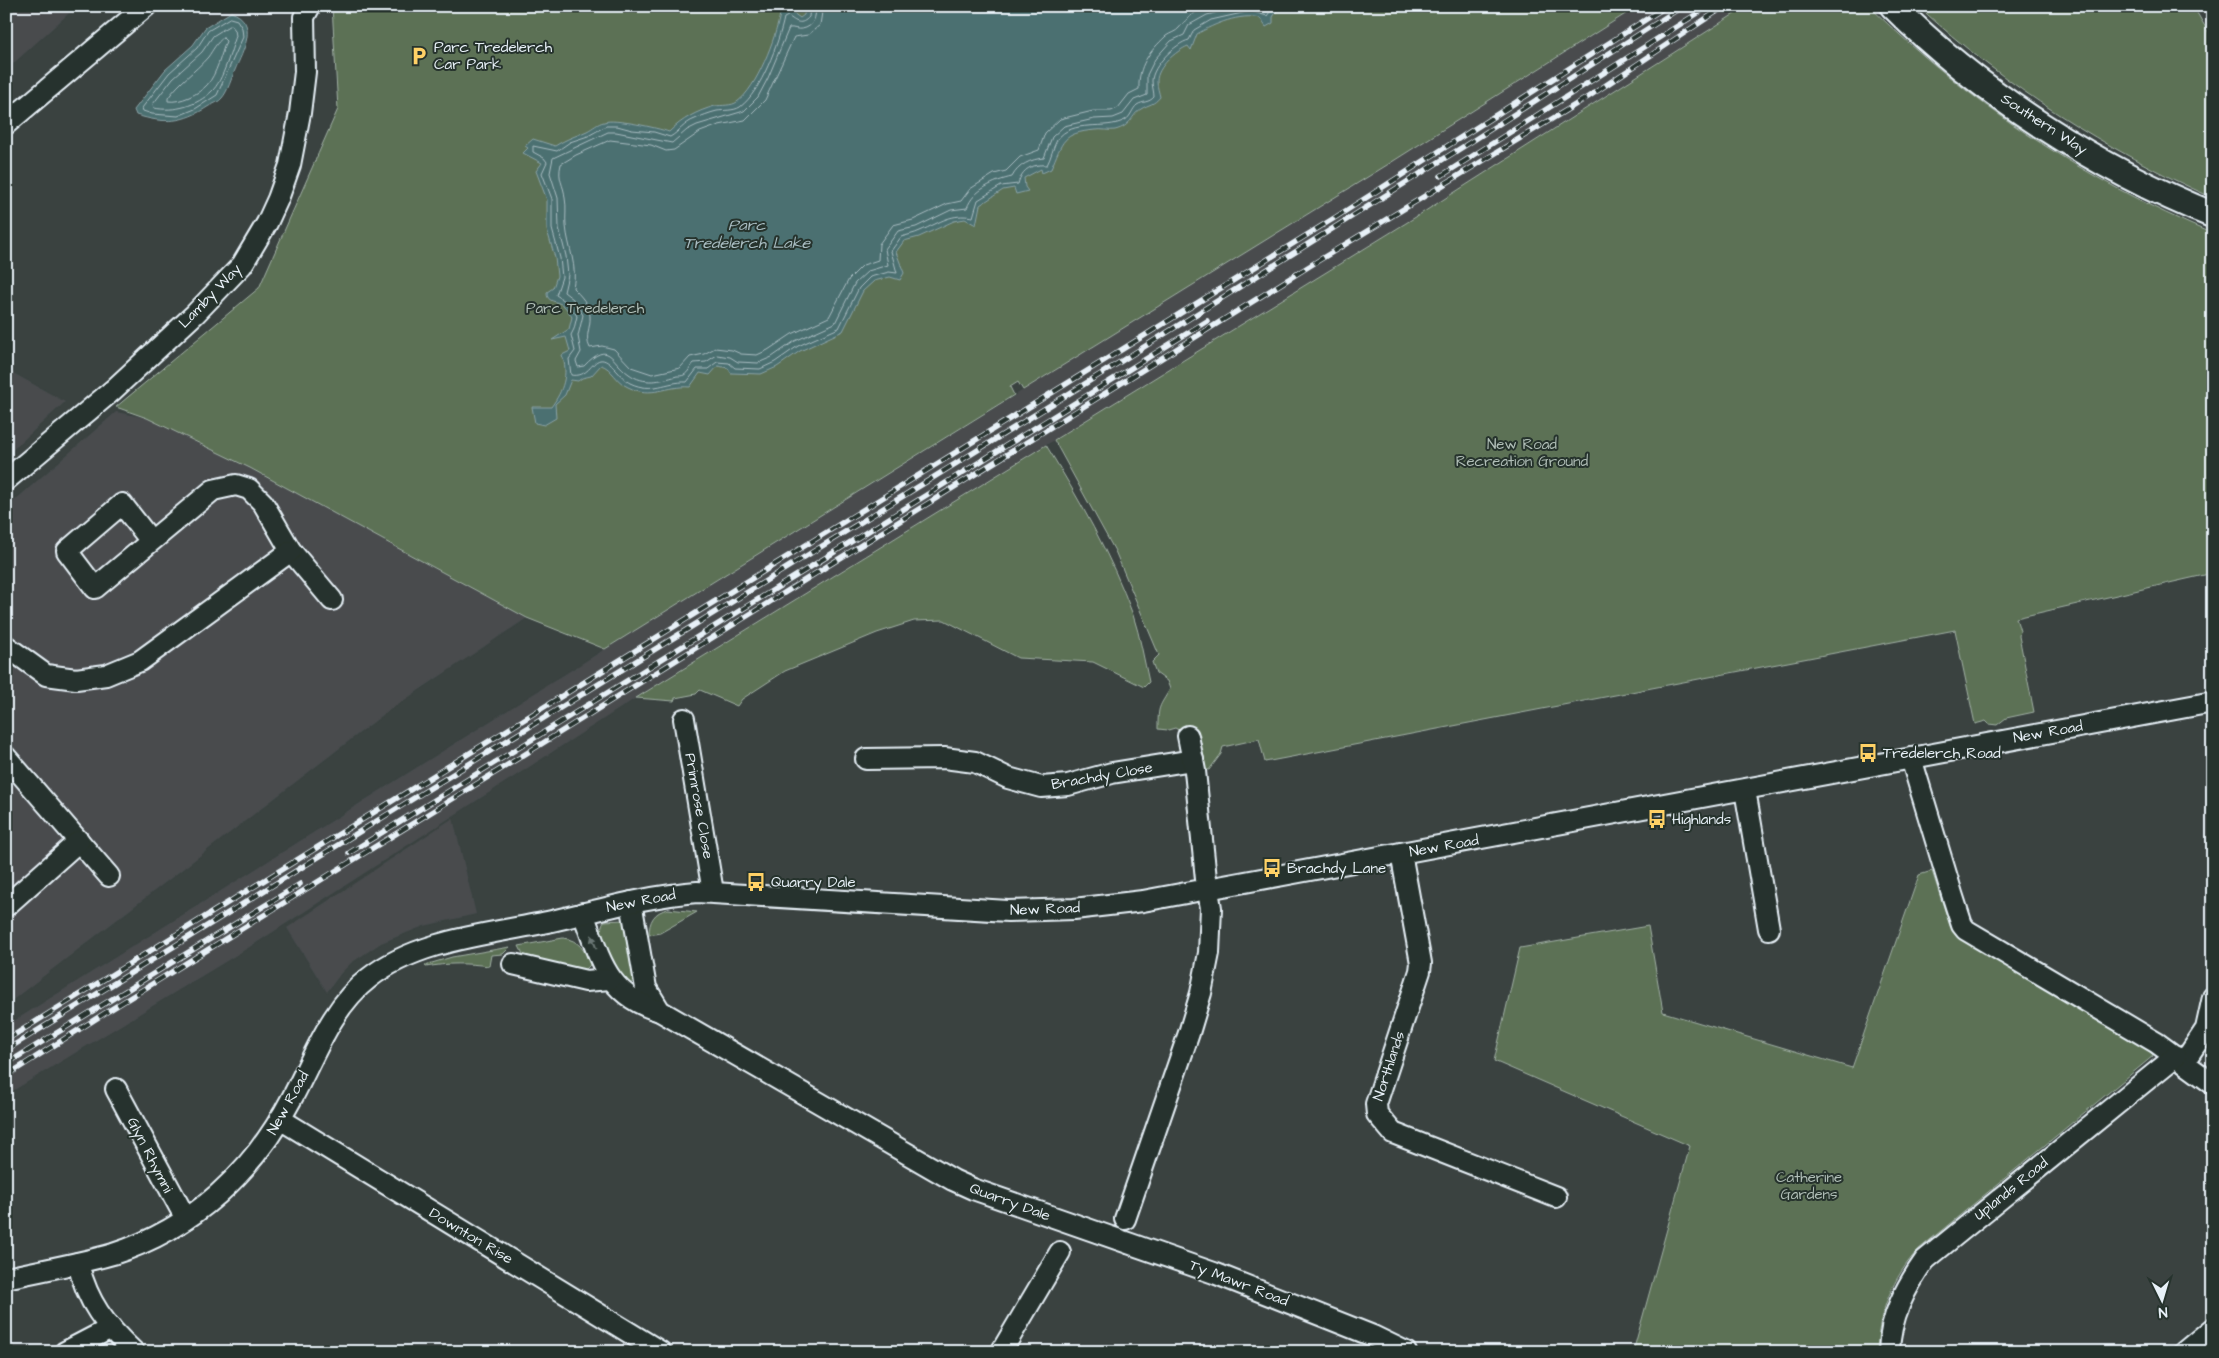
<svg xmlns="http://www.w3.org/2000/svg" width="2219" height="1358" viewBox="0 0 2219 1358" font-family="'Architects Daughter',sans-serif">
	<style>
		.built { fill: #484c4e }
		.green { fill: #5c7155; stroke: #a2b1a6 }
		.water { fill: #4b6f71; stroke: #8aa3a7 }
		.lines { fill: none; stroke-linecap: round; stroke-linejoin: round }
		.shore { stroke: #a9bdc2; stroke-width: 1 }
		.minor-casing { stroke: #e8f1f8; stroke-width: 24 }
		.major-casing { stroke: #e8f1f8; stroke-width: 29 }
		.minor { stroke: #26332d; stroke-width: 20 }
		.major { stroke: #26332d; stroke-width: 25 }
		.rail-casing { stroke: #e8f1f8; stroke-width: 5.5 }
		.rail { stroke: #26332d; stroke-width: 4; stroke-dasharray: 11; stroke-linecap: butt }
		.oneway { fill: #6a7674 }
		.labels { text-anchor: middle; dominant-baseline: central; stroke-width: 4; stroke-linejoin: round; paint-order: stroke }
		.poi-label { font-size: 15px; fill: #e8f1f8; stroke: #26332d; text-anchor: start }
		.street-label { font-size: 15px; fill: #e8f1f8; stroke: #26332d }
		.park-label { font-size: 15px; fill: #b0beb7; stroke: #26332d }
		.water-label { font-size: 16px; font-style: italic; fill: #a9bdc2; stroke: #26332d }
	</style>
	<rect width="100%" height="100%" fill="#3a4240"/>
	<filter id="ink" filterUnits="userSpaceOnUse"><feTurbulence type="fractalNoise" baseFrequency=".02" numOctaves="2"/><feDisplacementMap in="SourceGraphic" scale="10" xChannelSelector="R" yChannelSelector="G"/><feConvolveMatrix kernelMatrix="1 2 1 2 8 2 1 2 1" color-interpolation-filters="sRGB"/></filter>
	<g filter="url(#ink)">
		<g class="built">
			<path d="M 6,6 L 77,6 L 6,70 Z"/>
			<path d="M 1638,6 L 1747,6 L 1419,215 L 636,698 L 256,943 L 6,1095 L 6,1026 L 605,649 L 1387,165 Z"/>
			<path d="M 6,369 L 65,402 L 6,456 Z"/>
			<path d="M 116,412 L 147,418 L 250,468 L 527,618 L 388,711 L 6,1005 L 6,508 Z"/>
			<path d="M 453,818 L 476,914 L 424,926 L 381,943 L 351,963 L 341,973 L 327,992 L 287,928 Z"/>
		</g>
		<g class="green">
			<path d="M 332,6 L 1638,6 L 1387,165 L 1023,390 L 1018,382 L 1010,387 L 1014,395 L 605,649 L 527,618 L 250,468 L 147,418 L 116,407 L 259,288 L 338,109 Z"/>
			<path d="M 1747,6 L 1869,6 C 1969,103 2084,180 2213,234 L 2213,573 L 2016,618 L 2020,631 L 2019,636 L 2034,712 L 2006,718 L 1997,725 L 1989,724 L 1986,721 L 1975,724 L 1955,630 L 1265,762 L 1259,739 L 1223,747 L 1221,754 L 1209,770 L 1203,769 L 1184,733 L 1175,728 L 1168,730 L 1158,729 C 1158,705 1159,708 1170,689 L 1167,681 L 1156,673 L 1152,662 L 1159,655 L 1115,551 L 1054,440 L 1419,215 Z"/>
			<path d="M 1918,6 L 2193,6 L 2213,40 L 2213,198 C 2105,149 2006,87 1918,6 Z"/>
			<path d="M 1046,445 C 1079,499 1111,555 1133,615 C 1140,636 1144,660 1149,682 L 1144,687 L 1093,662 L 1018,658 L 944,620 L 914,621 L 877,633 L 785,671 L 742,699 L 737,706 L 700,690 L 696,694 L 675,698 L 674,701 L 636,698 Z"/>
			<path d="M 1932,871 L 1950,926 L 1956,936 L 1961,934 L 2151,1048 L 2153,1056 L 1919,1249 C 1893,1276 1878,1314 1877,1352 L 1633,1352 L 1690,1146 L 1494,1061 L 1520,948 L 1648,926 L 1663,1012 L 1852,1068 L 1919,875 Z"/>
			<path d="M 668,909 L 697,912 L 660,933 L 649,935 C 649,921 654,912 668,909 Z"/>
			<path d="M 623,920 L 625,922 L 635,978 L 632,983 L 627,985 L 622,981 C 615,967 594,935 604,921 Z"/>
			<path d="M 563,938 C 579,940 585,950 590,965 L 583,972 L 525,958 L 519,946 Z"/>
			<path d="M 510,947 L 503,954 L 491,955 L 489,966 C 467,963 447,963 426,967 L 425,965 L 452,957 Z"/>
		</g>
		<g class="water">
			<path d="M 805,6 L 1280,6 L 1273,17 L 1273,23 L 1266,27 L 1260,18 C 1240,13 1214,24 1197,34 L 1191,50 L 1188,46 C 1176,51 1157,67 1157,81 C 1157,87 1159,92 1160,97 C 1154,105 1149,104 1141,109 C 1131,115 1132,126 1115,130 C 1109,131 1102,129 1095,130 C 1062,133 1063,141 1051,169 L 1042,173 L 1041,169 L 1024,178 L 1025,187 L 1028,191 L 1016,194 L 1014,188 L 1003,190 L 980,205 L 976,225 L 965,219 L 954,221 L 919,237 L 904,241 L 896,252 L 904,273 L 900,280 L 890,277 L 874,281 L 863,291 L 843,331 L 800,351 L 777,367 L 761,374 L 731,373 L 728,368 L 718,366 L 710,375 L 700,373 L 690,387 C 667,385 652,399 628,387 C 616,382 612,368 601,365 L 591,376 L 582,378 L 578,381 L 571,380 L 565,395 L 555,404 L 556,418 L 544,425 L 535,423 L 532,407 L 551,407 C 563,391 569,374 562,355 L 570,351 L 566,337 L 552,340 L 569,329 L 572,317 C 570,314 567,309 564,306 C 557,300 546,303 547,292 L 553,288 L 557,276 L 555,258 L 547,230 L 547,200 L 536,171 L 542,163 L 523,153 L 528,148 L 525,146 L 533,139 L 555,146 C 566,139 576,136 587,131 C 593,128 598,123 604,122 C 614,118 658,128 669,132 C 682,119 697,111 715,106 C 722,105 732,106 737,102 C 757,88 776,37 780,14 L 789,10 L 800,18 L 804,15 Z"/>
			<path d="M 231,12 C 260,22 243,51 235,70 C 231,79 228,91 222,98 C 219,102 213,104 209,106 C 183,123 165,124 136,115 L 134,110 L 165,70 L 193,45 L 205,28 Z"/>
		</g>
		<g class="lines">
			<g class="shore">
				<path d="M 810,6 L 809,17 C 801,26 796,22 788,16 L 784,18 C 779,42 761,92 740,107 C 734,111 724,110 717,111 C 709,113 701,116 695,119 C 684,123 679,132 670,137 L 654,132 L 632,130 L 617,126 L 606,126 L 588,136 L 570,142 L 557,151 L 533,146 L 533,152 L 544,158 L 547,162 L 542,173 L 552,199 L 552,229 L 560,258 L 562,277 L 556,295 L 568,303 L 577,316 L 574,329 L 571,335 L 575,351 L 569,359 L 571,375 C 588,378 591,362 600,360 C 610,358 620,378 630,383 C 653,394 666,381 687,382 L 697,369 L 708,369 L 717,362 L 729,363 L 735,368 L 760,369 L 775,362 L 798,346 L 839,328 L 859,288 L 870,277 L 889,272 L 897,273 L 891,251 L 901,237 C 907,235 914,234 920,231 C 941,222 951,213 973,217 L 978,200 L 1001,186 L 1018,184 C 1022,168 1033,164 1047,165 C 1051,158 1053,147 1057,140 C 1072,118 1105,131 1125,120 C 1131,117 1132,109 1137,105 C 1143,101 1149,103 1154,97 C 1154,92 1152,86 1152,81 C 1152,66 1176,43 1189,40 L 1194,30 L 1211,20 L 1251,11 L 1267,16 L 1274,6"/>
				<path d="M 816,6 C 816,17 814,27 802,29 C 797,30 793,27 789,28 L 768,78 L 758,97 L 744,111 L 697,125 L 687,130 L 672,143 L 616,132 L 608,132 L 553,158 L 550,173 L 558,198 L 559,228 L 566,256 L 568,275 L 564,292 L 573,299 L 583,315 L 578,336 L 581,352 L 576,361 L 578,367 L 584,366 C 610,339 610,361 629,374 C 644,385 660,381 677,376 C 679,376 682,376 684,375 C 688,373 691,366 694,363 L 706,362 L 717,355 L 730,357 L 738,362 L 758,363 L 772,357 L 795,341 L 835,323 L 855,283 L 868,271 L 888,265 L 885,249 L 898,231 L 916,227 L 951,210 L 967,208 C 973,190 994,181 1012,177 C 1018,165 1031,159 1044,158 L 1052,137 L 1064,126 L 1094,119 L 1113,118 L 1123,114 L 1134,100 L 1147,95 L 1147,75 L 1155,59 L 1171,41 L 1184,35 L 1189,25 L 1207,15 L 1242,6"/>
				<path d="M 823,6 L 820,25 L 808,35 L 794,37 L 765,100 L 745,120 L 719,125 L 700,132 L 674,150 L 666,151 L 651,145 L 610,140 L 576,155 L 561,164 C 557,180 564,184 565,198 C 567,207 565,217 566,226 C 568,248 578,266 573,288 C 580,295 590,305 590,316 C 591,328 584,336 590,348 L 602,346 L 614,349 L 631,367 L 652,374 L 680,368 L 690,357 L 704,354 L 715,348 L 732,350 L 741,354 L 757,355 L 768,350 L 792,334 L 829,317 L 849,279 L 863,265 L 878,260 L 879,244 L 893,225 L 913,220 L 947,204 L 961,201 L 970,189 L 994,174 L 1006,171 L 1020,157 L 1039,150 L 1045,133 L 1060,119 L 1093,111 L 1111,111 L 1118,108 L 1129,94 L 1139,89 C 1138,66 1149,52 1166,36 C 1170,33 1176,32 1179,28 C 1188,17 1196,10 1210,6"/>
				<path d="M 230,18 L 237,20 L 242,28 L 243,37 L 217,95 L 195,109 L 178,116 L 152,114 L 143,111 L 142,108 L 169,73 L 197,48 L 208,31 Z"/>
				<path d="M 231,25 L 235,30 L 236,36 C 231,50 223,81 212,91 C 197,106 174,112 154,108 L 153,104 L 173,78 L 202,52 L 213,36 Z"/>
				<path d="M 223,38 L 226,41 C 221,54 217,74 207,85 C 199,94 180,103 168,101 L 168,98 C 179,82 195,72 208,57 C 213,50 216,43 223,38 Z"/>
			</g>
			<g class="minor-casing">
				<g id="minor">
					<path d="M 6,124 L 146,6"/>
					<path d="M 6,480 L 113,390 L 195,314 L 242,265 L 267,223 L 278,199 L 290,165 L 300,113 L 305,72 L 304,17 L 310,6"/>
					<path d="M 151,541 L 122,504 L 67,551 L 95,588 L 213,490 L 236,485 L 249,489 L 263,503 L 291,551 L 332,600"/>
					<path d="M 6,646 L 46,675 L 76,679 L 106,675 L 140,661 L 291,551"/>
					<path d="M 684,719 L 713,892"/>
					<path d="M 6,757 L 109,876"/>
					<path d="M 1911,758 L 1952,894 L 1962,925 L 1966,930 L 2157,1043 L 2213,1084"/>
					<path d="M 866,759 L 944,758 L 975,762 L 1008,778 L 1041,787 L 1068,785 L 1112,773 L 1193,760"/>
					<path d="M 1745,790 L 1769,929"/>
					<path d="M 1401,853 L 1421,963 L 1420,971 L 1376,1104 L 1377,1114 L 1393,1133 L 1556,1197"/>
					<path d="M 631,902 L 646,988 L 660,1011 L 953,1180 L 973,1189 L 1214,1273 L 1373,1336 L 1406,1352"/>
					<path d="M 6,906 L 79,841"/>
					<path d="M 583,913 C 600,959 607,996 660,1011"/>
					<path d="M 513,964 L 586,981 L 610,979"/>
					<path d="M 2184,1062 L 2206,1029 L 2213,997"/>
					<path d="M 116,1089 L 186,1219"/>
					<path d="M 280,1119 L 661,1352"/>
					<path d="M 1125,1219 L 1189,1033 L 1201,993 L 1209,953 L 1211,908 L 1206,879 L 1195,771 L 1188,736"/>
					<path d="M 78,1263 C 87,1302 105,1325 134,1352"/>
					<path d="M 6,1278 C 42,1270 78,1264 113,1254 C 193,1229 254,1171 292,1098 C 314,1057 331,1007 369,978 C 418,939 493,934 552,921 C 600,910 647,896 697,892 L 1008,911 L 1074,909 L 1143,901 L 2213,702"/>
					<path d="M 65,1352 L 111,1328"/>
					<path d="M 1001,1352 L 1060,1252"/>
					<path d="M 1889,1352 C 1890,1317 1905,1288 1925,1260 L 2176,1056"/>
					<path d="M 2184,1352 L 2213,1328"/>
				</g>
			</g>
			<g class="major-casing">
				<path id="major" d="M 1893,6 C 1979,93 2100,170 2213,215"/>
			</g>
			<use href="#minor" class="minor"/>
			<use href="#major" class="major"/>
			<g class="rail-casing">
				<g id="rail">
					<path d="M 1441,176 L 1709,6"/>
					<path d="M 349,853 L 1207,321"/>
					<path d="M 6,1040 L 1336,217 L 1667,6"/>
					<path d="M 6,1050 L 1104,372 L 1477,138 L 1683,6"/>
					<path d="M 6,1064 L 300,884"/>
					<path d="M 6,1076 L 105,1013 L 522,756 L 1316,262 L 1588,97 L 1725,6"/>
				</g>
			</g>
			<use href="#rail" class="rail"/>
		</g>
		<defs><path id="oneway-solid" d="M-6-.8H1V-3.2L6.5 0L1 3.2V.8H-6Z" transform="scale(1.25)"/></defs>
		<use class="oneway" href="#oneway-solid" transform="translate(594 942) rotate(-110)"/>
	</g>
	<defs>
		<g id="parking-bare" transform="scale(1.5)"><path d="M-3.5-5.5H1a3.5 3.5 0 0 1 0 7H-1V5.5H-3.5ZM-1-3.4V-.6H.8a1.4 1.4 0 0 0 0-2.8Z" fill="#ffd166" stroke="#26332d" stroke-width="2.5" paint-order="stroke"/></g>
		<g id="bus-bare" transform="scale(1.5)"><path d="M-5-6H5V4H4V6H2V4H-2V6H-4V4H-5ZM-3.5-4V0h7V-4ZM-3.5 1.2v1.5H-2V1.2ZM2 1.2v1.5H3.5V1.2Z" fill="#ffd166" stroke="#26332d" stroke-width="2.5" paint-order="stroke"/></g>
	</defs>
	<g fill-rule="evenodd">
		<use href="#parking-bare" x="419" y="56"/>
		<use href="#bus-bare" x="1868" y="753"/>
		<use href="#bus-bare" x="1657" y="819"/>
		<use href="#bus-bare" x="1272" y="868"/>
		<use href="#bus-bare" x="756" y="882"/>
	</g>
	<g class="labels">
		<g class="poi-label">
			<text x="434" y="47">Parc Tredelerch<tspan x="434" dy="17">Car Park</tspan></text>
			<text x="1883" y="753">Tredelerch Road</text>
			<text x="1672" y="819">Highlands</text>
			<text x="1287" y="868">Brachdy Lane</text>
			<text x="771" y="882">Quarry Dale</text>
		</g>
		<g class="street-label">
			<text transform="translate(2044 124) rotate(33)">Southern Way</text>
			<text transform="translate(210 296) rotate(-46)">Lamby Way</text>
			<text transform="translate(2048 732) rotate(-10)">New Road</text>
			<text transform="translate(1102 776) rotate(-10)">Brachdy Close</text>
			<text transform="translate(699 806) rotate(80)">Primrose Close</text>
			<text transform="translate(1444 846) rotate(-10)">New Road</text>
			<text transform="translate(641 901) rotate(-11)">New Road</text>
			<text transform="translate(1045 909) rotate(-2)">New Road</text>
			<text transform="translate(1389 1066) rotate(-72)">Northlands</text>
			<text transform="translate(288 1103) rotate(-61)">New Road</text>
			<text transform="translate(150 1155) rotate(63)">Glyn Rhymni</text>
			<text transform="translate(2011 1189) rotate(-39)">Uplands Road</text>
			<text transform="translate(1010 1202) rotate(20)">Quarry Dale</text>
			<text transform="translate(471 1236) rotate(31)">Downton Rise</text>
			<text transform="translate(1239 1283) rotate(21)">Ty Mawr Road</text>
		</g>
		<g class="park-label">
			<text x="585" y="308">Parc Tredelerch</text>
			<text x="1522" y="444">New Road<tspan x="1522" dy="17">Recreation Ground</tspan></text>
			<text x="1809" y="1177">Catherine<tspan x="1809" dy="17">Gardens</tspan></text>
		</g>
		<g class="water-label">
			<text x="747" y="225">Parc<tspan x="747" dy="18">Tredelerch Lake</tspan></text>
		</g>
	</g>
	<rect width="2219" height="1358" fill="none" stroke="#26332d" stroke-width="25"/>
	<rect x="12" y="12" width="2194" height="1333" fill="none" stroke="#e8f1f8" stroke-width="2" filter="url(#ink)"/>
	<g transform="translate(2162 1300) rotate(175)" stroke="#26332d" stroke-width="4" paint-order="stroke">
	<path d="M0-4L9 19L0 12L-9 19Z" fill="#e8f1f8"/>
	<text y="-8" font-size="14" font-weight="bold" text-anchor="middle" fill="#e8f1f8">N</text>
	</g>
</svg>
